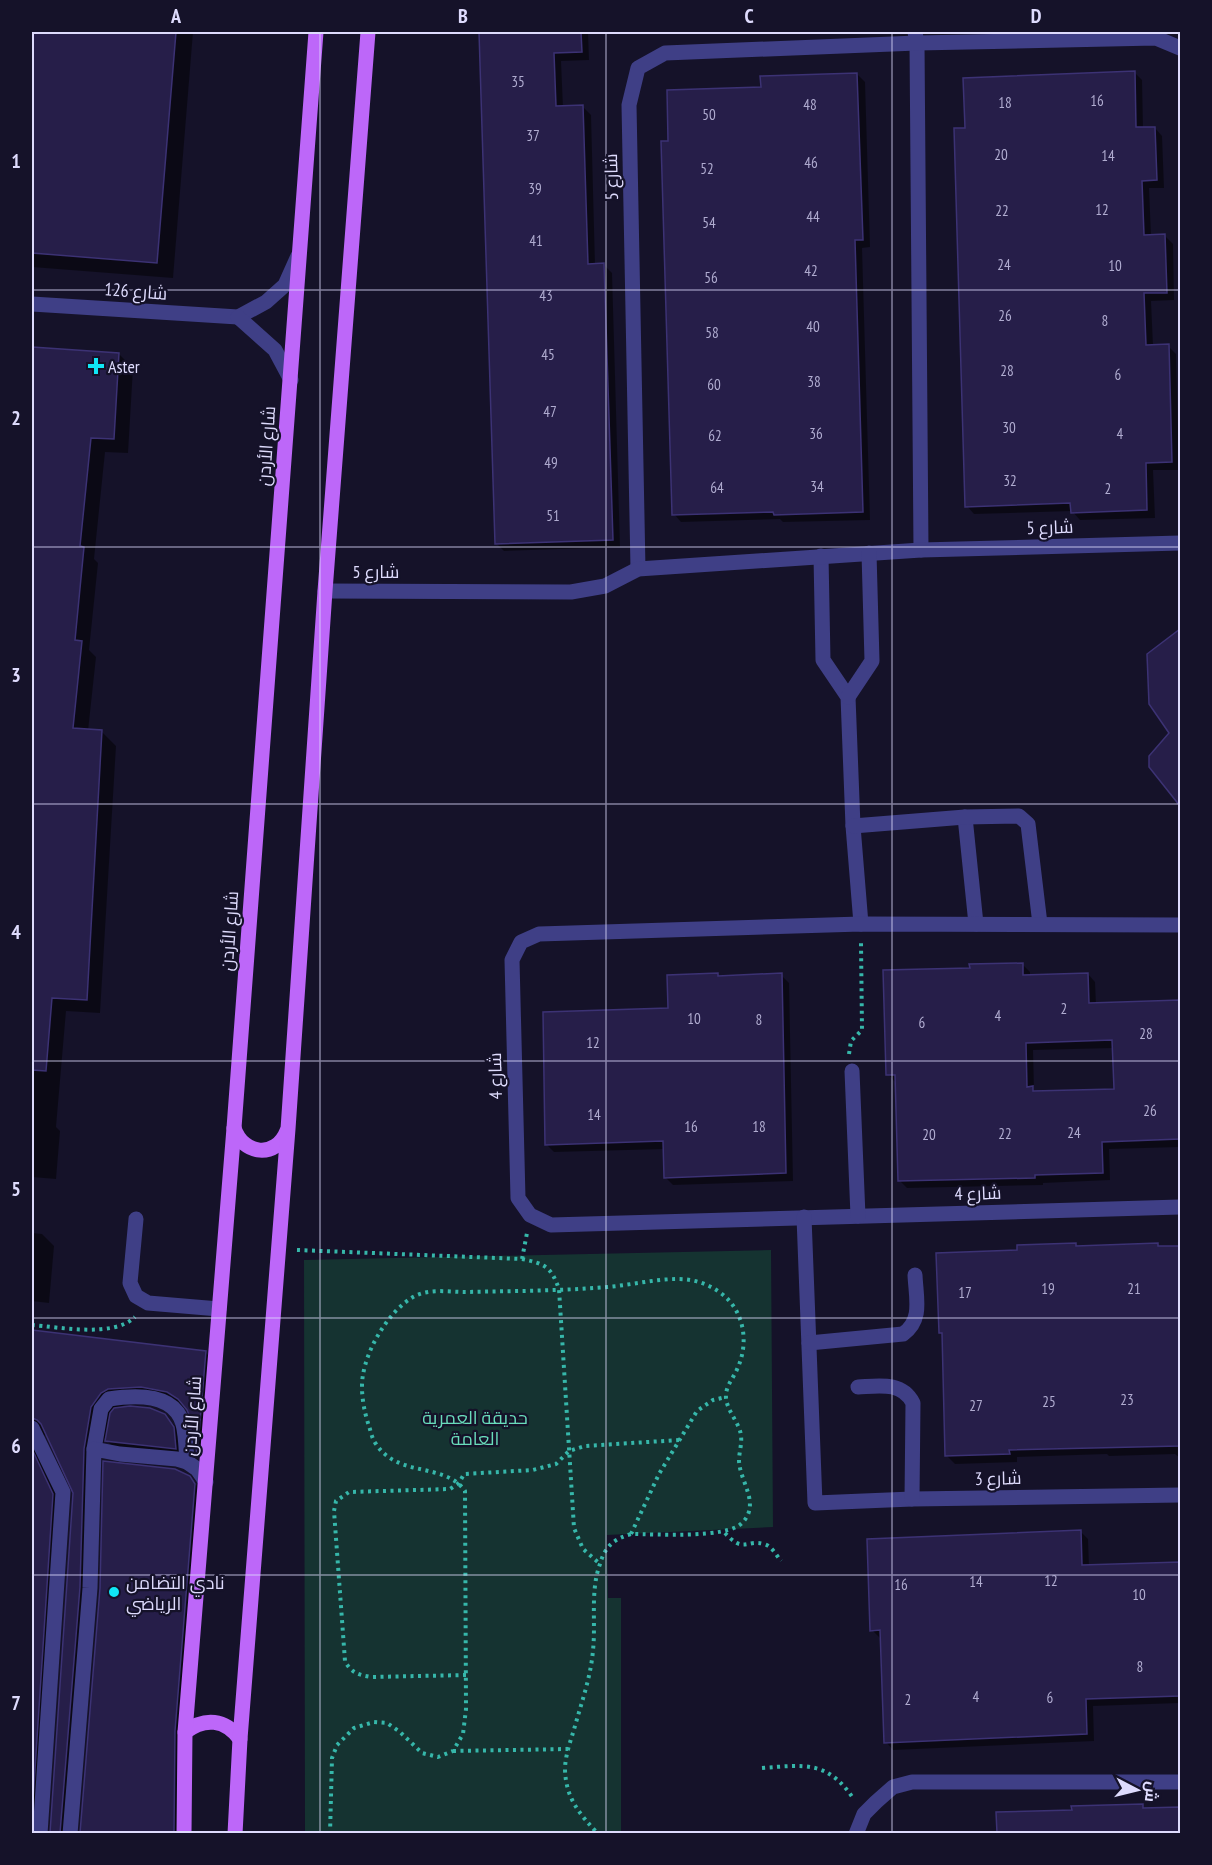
<svg xmlns="http://www.w3.org/2000/svg" width="1212" height="1865" viewBox="0 0 1212 1865" font-family="'PT Sans Narrow',Cairo,sans-serif">
	<style>
		.green { fill: #153331 }
		.shadow { fill: #0007; fill-rule: evenodd }
		.building { fill: #261e49; stroke: #3c3274; stroke-width: 1.5; fill-rule: evenodd }
		.lines { fill: none; stroke-linecap: round; stroke-linejoin: round }
		.path { stroke: #36b7aa; stroke-width: 4; stroke-dasharray: 3 4.5; stroke-linecap: butt }
		.minor { stroke: #3f3f86; stroke-width: 15 }
		.major { stroke: #bd67f9; stroke-width: 15 }
		.grid { fill: none; stroke: #dedbfd; stroke-width: 1.5; stroke-opacity: 0.55 }
		.poi-dot { fill: #10e6f5; stroke: #151229; stroke-width: 2 }
		.labels { text-anchor: middle; dominant-baseline: central; stroke-width: 4.5; stroke-linejoin: round; paint-order: stroke }
		.number-label { font-size: 15px; fill: #b0acd0 }
		.street-label { font-size: 18px; fill: #dedbfd; stroke: #151229 }
		.poi-label { font-size: 18px; fill: #dedbfd; stroke: #151229; text-anchor: start }
		.park-label { font-size: 18px; fill: #69dcbb; stroke: #151229 }
		.neatline { fill: none; stroke: #dedbfd; stroke-width: 2 }
		.grid-label { font-size: 20px; text-anchor: middle; font-weight: bold; fill: #dedbfd }
	</style>
	<rect width="100%" height="100%" fill="#151229"/>
	<path class="green" d="M 771,1250 L 773,1527 L 607,1535 L 608,1598 L 621,1598 L 621,1833 L 305,1833 L 304,1260 Z"/>
	<g class="shadow">
		<path d="M 32,32 L 193,32 L 173,278 L 32,267 Z"/>
		<path d="M 481,32 L 588,32 L 589,60 L 561,61 L 563,108 L 583,107 L 591,115 L 595,265 L 604,265 L 612,273 L 620,547 L 504,551 L 496,543 Z"/>
		<path d="M 1134,72 L 1142,80 L 1143,129 L 1155,128 L 1162,136 L 1164,188 L 1149,188 L 1151,236 L 1165,236 L 1173,244 L 1174,300 L 1151,301 L 1153,346 L 1168,346 L 1176,354 L 1179,470 L 1153,470 L 1155,518 L 1080,520 L 1072,511 L 974,514 L 967,506 L 967,129 Z"/>
		<path d="M 857,74 L 865,82 L 870,247 L 862,248 L 870,520 L 783,522 L 780,519 L 681,522 L 674,514 L 670,142 L 762,88 Z"/>
		<path d="M 32,348 L 119,354 L 133,368 L 128,453 L 105,452 L 94,559 L 98,563 L 89,650 L 96,657 L 88,731 L 102,732 L 116,746 L 100,1013 L 66,1011 L 56,1127 L 60,1131 L 56,1179 L 32,1177 Z"/>
		<path d="M 1180,631 L 1180,804 L 1150,767 L 1171,734 L 1149,655 Z"/>
		<path d="M 1022,964 L 1030,972 L 1030,976 L 1088,974 L 1095,982 L 1096,1005 L 1180,1002 L 1180,1147 L 1109,1149 L 1110,1180 L 1043,1183 L 1043,1185 L 907,1188 L 899,1180 L 896,1083 L 888,1074 L 971,969 ZM 1114,1048 L 1115,1090 L 1037,1093 L 1034,1090 L 1033,1050 Z"/>
		<path d="M 717,975 L 720,977 L 781,975 L 789,983 L 793,1181 L 673,1185 L 665,1177 L 665,1149 L 554,1152 L 546,1144 L 669,1009 Z"/>
		<path d="M 32,1233 L 42,1234 L 54,1246 L 49,1303 L 32,1301 Z"/>
		<path d="M 1075,1245 L 1078,1247 L 1157,1245 L 1161,1248 L 1180,1247 L 1180,1458 L 1175,1454 L 1109,1456 L 1107,1454 L 1017,1457 L 1017,1462 L 955,1464 L 947,1456 L 943,1335 L 941,1332 L 1018,1252 Z"/>
		<path d="M 32,1332 L 205,1352 L 221,1368 L 213,1471 L 199,1457 L 195,1426 L 189,1411 L 184,1408 L 158,1402 L 124,1405 L 116,1410 L 164,1415 L 181,1432 L 192,1464 L 123,1457 L 104,1438 L 100,1465 L 77,1834 L 51,1834 L 74,1492 L 47,1434 L 40,1438 L 68,1511 L 47,1834 L 32,1834 Z"/>
		<path d="M 105,1462 L 182,1472 L 206,1494 L 191,1749 L 190,1834 L 81,1834 L 101,1588 Z"/>
		<path d="M 1081,1532 L 1088,1539 L 1089,1567 L 1180,1564 L 1180,1703 L 1093,1706 L 1094,1741 L 893,1750 L 886,1742 L 882,1638 L 880,1638 L 872,1630 Z"/>
		<path d="M 1142,1805 L 1146,1809 L 1180,1808 L 1180,1834 L 998,1834 L 998,1814 L 1073,1811 Z"/>
	</g>
	<g class="building">
		<path d="M 32,32 L 176,32 L 157,263 L 32,253 Z"/>
		<path d="M 479,32 L 581,32 L 582,52 L 554,53 L 556,106 L 583,105 L 588,264 L 604,263 L 613,540 L 495,544 Z"/>
		<path d="M 1135,71 L 1136,127 L 1155,127 L 1157,180 L 1142,181 L 1144,235 L 1165,234 L 1167,293 L 1144,293 L 1146,345 L 1169,344 L 1172,462 L 1146,463 L 1147,510 L 1071,513 L 1070,503 L 965,507 L 954,128 L 965,128 L 963,78 Z"/>
		<path d="M 857,73 L 863,240 L 855,240 L 863,512 L 774,515 L 773,512 L 672,515 L 661,141 L 668,141 L 667,90 L 761,87 L 760,76 Z"/>
		<path d="M 32,347 L 119,353 L 114,439 L 91,438 L 80,546 L 84,547 L 75,640 L 82,641 L 73,728 L 102,730 L 87,1000 L 52,998 L 46,1071 L 32,1070 Z"/>
		<path d="M 1180,629 L 1180,806 L 1149,767 L 1149,756 L 1169,733 L 1149,704 L 1147,654 Z"/>
		<path d="M 1023,963 L 1023,975 L 1088,973 L 1089,1003 L 1180,1000 L 1180,1139 L 1102,1142 L 1103,1173 L 1035,1175 L 1035,1178 L 898,1181 L 895,1075 L 886,1075 L 883,970 L 970,968 L 969,964 ZM 1112,1040 L 1114,1089 L 1033,1091 L 1033,1086 L 1027,1087 L 1026,1043 Z"/>
		<path d="M 718,973 L 718,976 L 782,973 L 786,1173 L 664,1178 L 663,1141 L 545,1145 L 543,1012 L 668,1008 L 667,975 Z"/>
		<path d="M 1076,1243 L 1076,1246 L 1158,1243 L 1158,1246 L 1180,1246 L 1180,1446 L 1009,1450 L 1010,1454 L 945,1456 L 942,1333 L 939,1333 L 936,1253 L 1017,1250 L 1017,1245 Z"/>
		<path d="M 32,1330 L 206,1351 L 197,1457 L 194,1427 L 187,1410 L 178,1399 L 167,1392 L 141,1387 L 108,1389 L 101,1393 L 91,1407 L 84,1449 L 80,1587 L 60,1833 L 50,1833 L 73,1493 L 41,1424 L 37,1420 L 32,1418 Z"/>
		<path d="M 130,1406 L 150,1408 L 165,1414 L 174,1427 L 176,1449 L 105,1441 L 110,1413 L 114,1408 Z"/>
		<path d="M 32,1449 L 53,1494 L 32,1815 Z"/>
		<path d="M 103,1461 L 175,1469 L 190,1476 L 195,1484 L 175,1731 L 174,1833 L 80,1833 L 100,1588 Z"/>
		<path d="M 1081,1530 L 1082,1565 L 1180,1562 L 1180,1696 L 1086,1699 L 1087,1734 L 884,1743 L 880,1630 L 870,1631 L 867,1539 Z"/>
		<path d="M 1143,1804 L 1143,1808 L 1180,1807 L 1180,1833 L 997,1833 L 996,1812 L 1072,1810 L 1071,1806 Z"/>
	</g>
	<g class="lines">
		<g class="path">
			<path d="M 849,1054 L 851,1041 L 862,1030 L 861,943"/>
			<path d="M 297,1250 L 522,1259 C 546,1264 551,1267 559,1289 L 574,1528 L 583,1549 L 600,1564"/>
			<path d="M 522,1259 L 527,1233"/>
			<path d="M 32,1325 C 59,1327 113,1338 135,1317"/>
			<path d="M 725,1533 C 744,1554 746,1539 764,1544 C 772,1546 776,1555 781,1561"/>
			<path d="M 631,1534 L 659,1474 L 697,1411 L 713,1400 L 726,1397"/>
			<path d="M 466,1675 L 371,1677 C 359,1675 351,1673 345,1661 L 334,1511 L 336,1501 L 349,1492 L 450,1489 L 459,1483 L 464,1474 L 533,1470 L 556,1464 L 569,1451 L 585,1446 L 679,1440"/>
			<path d="M 453,1751 L 568,1749"/>
			<path d="M 762,1768 C 804,1765 827,1760 853,1798"/>
			<path d="M 330,1834 L 332,1758 L 337,1745 L 354,1728 L 374,1722 L 387,1723 L 400,1732 L 422,1753 L 438,1757 L 453,1751 L 463,1734 L 466,1709 L 465,1491 C 445,1462 398,1478 376,1444 C 372,1439 371,1432 369,1426 C 364,1412 360,1390 363,1375 C 367,1348 389,1311 413,1297 C 429,1288 448,1292 465,1292 C 512,1291 560,1291 607,1287 C 631,1285 655,1279 678,1279 C 694,1279 709,1284 722,1294 C 744,1311 749,1342 738,1367 C 734,1378 725,1386 726,1398 C 727,1409 735,1418 739,1428 C 744,1440 739,1450 739,1461 C 740,1482 761,1504 742,1523 C 727,1539 654,1534 631,1534 C 614,1539 605,1546 600,1564 C 590,1591 596,1622 593,1650 C 591,1676 582,1701 575,1726 C 571,1740 565,1755 565,1770 C 566,1799 580,1814 598,1834"/>
		</g>
		<g class="minor">
			<path d="M 915,32 L 917,43 L 921,550"/>
			<path d="M 32,304 L 238,317 L 266,302 L 285,285 L 298,256"/>
			<path d="M 238,317 L 275,350 L 291,380"/>
			<path d="M 821,556 L 823,660 L 848,697 L 853,826 L 861,924"/>
			<path d="M 638,569 L 629,105 L 638,68 L 665,53 L 917,43 L 1156,38 L 1180,48"/>
			<path d="M 325,591 L 571,592 L 605,586 L 638,569 L 921,550 L 1180,543"/>
			<path d="M 848,697 L 872,661 L 869,553"/>
			<path d="M 965,817 L 976,924"/>
			<path d="M 853,826 L 965,817 L 1019,816 L 1028,824 L 1040,924"/>
			<path d="M 1180,925 L 861,924 L 539,934 L 521,942 L 512,960 L 518,1198 L 530,1215 L 551,1225 L 1180,1207"/>
			<path d="M 852,1071 L 858,1216"/>
			<path d="M 804,1217 L 815,1503 L 912,1499 L 1180,1495"/>
			<path d="M 136,1219 L 130,1283 L 136,1296 L 148,1303 L 219,1309"/>
			<path d="M 809,1343 L 903,1334 C 923,1320 916,1298 915,1275"/>
			<path d="M 858,1387 C 878,1386 902,1381 913,1403 L 912,1499"/>
			<path d="M 32,1428 L 63,1492 L 40,1834"/>
			<path d="M 94,1449 L 101,1409 L 109,1399 C 134,1395 174,1392 183,1424 C 186,1436 186,1450 187,1462"/>
			<path d="M 70,1834 L 90,1588 L 94,1449 L 120,1454 L 177,1459 L 187,1462 L 197,1469 L 206,1482"/>
			<path d="M 856,1834 L 864,1814 L 876,1802 L 893,1787 L 912,1782 L 1180,1782"/>
		</g>
		<g class="major">
			<path d="M 234,1128 C 243,1155 276,1159 287,1131"/>
			<path d="M 185,1732 C 205,1717 225,1719 240,1739"/>
			<path d="M 184,1834 L 185,1732 L 234,1128 L 316,32"/>
			<path d="M 235,1834 L 240,1739 L 288,1129 L 325,591 L 368,32"/>
		</g>
	</g>
	<path class="grid" d="M 320,32 L 320,1834M 606,32 L 606,1834M 892,32 L 892,1834M 32,290 L 1180,290M 32,547 L 1180,547M 32,804 L 1180,804M 32,1061 L 1180,1061M 32,1318 L 1180,1318M 32,1575 L 1180,1575"/>
	<g class="poi-dot">
		<path d="M93 357h6v6h6v6h-6v6h-6v-6h-6v-6h6z"/>
		<circle cx="114" cy="1592" r="6"/>
	</g>
	<g class="labels">
		<g class="number-label">
			<text x="518" y="81">35</text>
			<text x="1097" y="100">16</text>
			<text x="1005" y="102">18</text>
			<text x="810" y="104">48</text>
			<text x="709" y="114">50</text>
			<text x="533" y="135">37</text>
			<text x="1001" y="154">20</text>
			<text x="1108" y="155">14</text>
			<text x="811" y="162">46</text>
			<text x="707" y="168">52</text>
			<text x="535" y="188">39</text>
			<text x="1102" y="209">12</text>
			<text x="1002" y="210">22</text>
			<text x="813" y="216">44</text>
			<text x="709" y="222">54</text>
			<text x="536" y="240">41</text>
			<text x="1004" y="264">24</text>
			<text x="1115" y="265">10</text>
			<text x="811" y="270">42</text>
			<text x="711" y="277">56</text>
			<text x="546" y="295">43</text>
			<text x="1005" y="315">26</text>
			<text x="1105" y="320">8</text>
			<text x="813" y="326">40</text>
			<text x="712" y="332">58</text>
			<text x="548" y="354">45</text>
			<text x="1007" y="370">28</text>
			<text x="1118" y="374">6</text>
			<text x="814" y="381">38</text>
			<text x="714" y="384">60</text>
			<text x="550" y="411">47</text>
			<text x="1009" y="427">30</text>
			<text x="816" y="433">36</text>
			<text x="1120" y="433">4</text>
			<text x="715" y="435">62</text>
			<text x="551" y="462">49</text>
			<text x="1010" y="480">32</text>
			<text x="817" y="486">34</text>
			<text x="717" y="487">64</text>
			<text x="1108" y="488">2</text>
			<text x="553" y="515">51</text>
			<text x="1064" y="1008">2</text>
			<text x="998" y="1015">4</text>
			<text x="694" y="1018">10</text>
			<text x="759" y="1019">8</text>
			<text x="922" y="1022">6</text>
			<text x="1146" y="1033">28</text>
			<text x="593" y="1042">12</text>
			<text x="1150" y="1110">26</text>
			<text x="594" y="1114">14</text>
			<text x="691" y="1126">16</text>
			<text x="759" y="1126">18</text>
			<text x="1074" y="1132">24</text>
			<text x="1005" y="1133">22</text>
			<text x="929" y="1134">20</text>
			<text x="1048" y="1288">19</text>
			<text x="1134" y="1288">21</text>
			<text x="965" y="1292">17</text>
			<text x="1127" y="1399">23</text>
			<text x="1049" y="1401">25</text>
			<text x="976" y="1405">27</text>
			<text x="1051" y="1580">12</text>
			<text x="976" y="1581">14</text>
			<text x="901" y="1584">16</text>
			<text x="1139" y="1594">10</text>
			<text x="1140" y="1666">8</text>
			<text x="976" y="1696">4</text>
			<text x="1050" y="1697">6</text>
			<text x="908" y="1699">2</text>
		</g>
		<g class="street-label">
			<text transform="translate(611 177) rotate(-91)">شارع 5</text>
			<text transform="translate(136 291) rotate(4)">شارع 126</text>
			<text transform="translate(266 446) rotate(-86)">شارع الأردن</text>
			<text transform="translate(1050 527) rotate(-2)">شارع 5</text>
			<text x="376" y="571">شارع 5</text>
			<text transform="translate(229 931) rotate(-86)">شارع الأردن</text>
			<text transform="translate(495 1076) rotate(-91)">شارع 4</text>
			<text transform="translate(978 1193) rotate(-2)">شارع 4</text>
			<text transform="translate(192 1416) rotate(-86)">شارع الأردن</text>
			<text transform="translate(998 1478) rotate(-1)">شارع 3</text>
		</g>
		<g class="poi-label">
			<text x="108" y="366">Aster</text>
			<text x="126" y="1582">نادي التضامن<tspan x="126" dy="21">الرياضي</tspan></text>
		</g>
		<g class="park-label">
			<text x="475" y="1417">حديقة العمرية<tspan x="475" dy="21">العامة</tspan></text>
		</g>
	</g>
	<rect width="1212" height="1865" fill="none" stroke="#151229" stroke-width="66"/>
	<g transform="translate(1137 1790) rotate(97)" stroke="#151229" stroke-width="4.5" paint-order="stroke">
	<path d="M0-4.5L10 22L0 15L-10 22Z" fill="#dedbfd"/>
	<text y="-9" font-size="16" font-weight="bold" text-anchor="middle" fill="#dedbfd">ش</text>
	</g>
	<rect x="33" y="33" width="1146" height="1799" class="neatline"/>
	<g class="grid-label">
		<text x="176" y="23">A</text>
		<text x="463" y="23">B</text>
		<text x="749" y="23">C</text>
		<text x="1036" y="23">D</text>
		<text x="16" y="168">1</text>
		<text x="16" y="425">2</text>
		<text x="16" y="682">3</text>
		<text x="16" y="939">4</text>
		<text x="16" y="1196">5</text>
		<text x="16" y="1453">6</text>
		<text x="16" y="1710">7</text>
	</g>
</svg>
